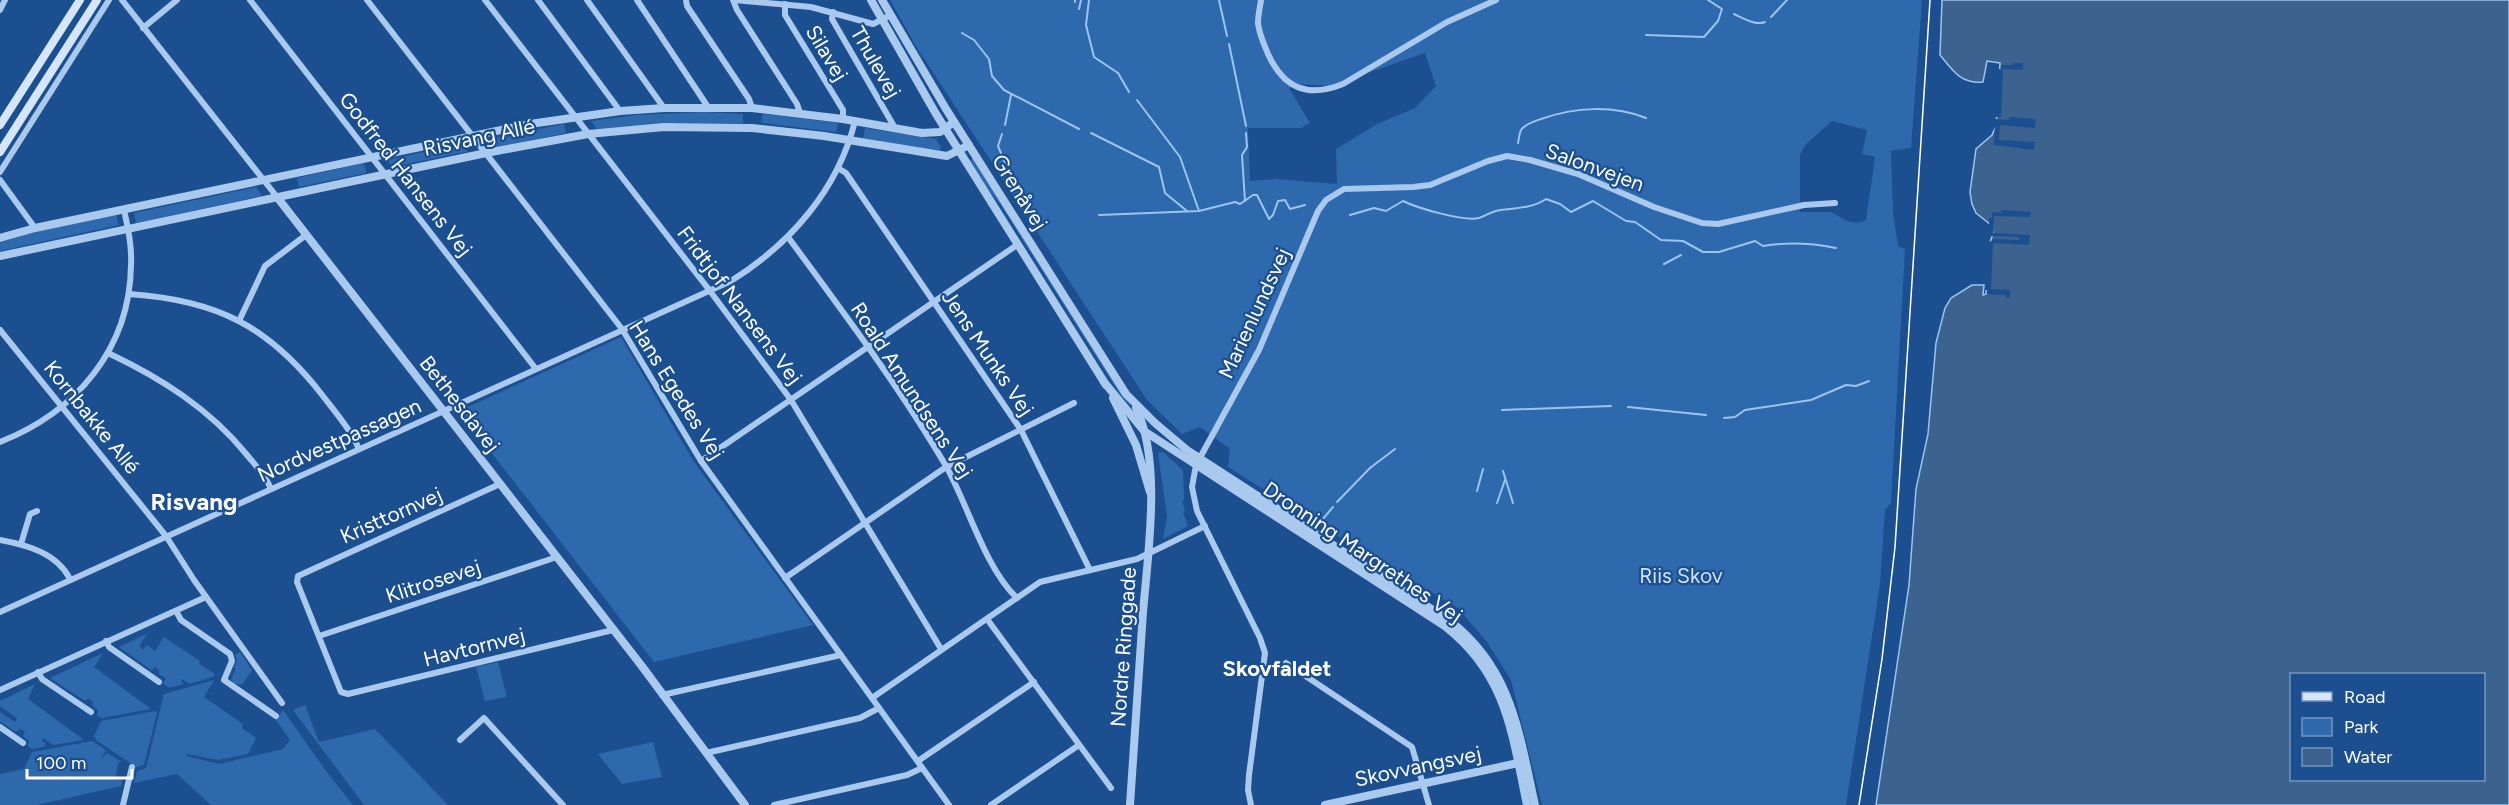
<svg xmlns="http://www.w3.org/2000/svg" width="2509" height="805" viewBox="0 0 2509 805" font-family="Figtree,sans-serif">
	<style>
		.green { fill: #2e69ad; fill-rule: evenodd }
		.water { fill: #3c6290; stroke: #9cc4f0; stroke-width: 1.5; fill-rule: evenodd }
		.pier { fill: #1b4f8f }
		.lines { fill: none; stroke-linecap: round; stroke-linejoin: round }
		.stream { stroke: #9cc4f0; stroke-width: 2 }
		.minor { stroke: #a9c9ee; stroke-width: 6 }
		.tertiary { stroke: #a9c9ee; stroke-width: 8 }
		.secondary { stroke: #d6e6fa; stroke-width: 8 }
		.tram { stroke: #fff; stroke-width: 1.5 }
		.labels { text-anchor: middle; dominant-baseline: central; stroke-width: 4.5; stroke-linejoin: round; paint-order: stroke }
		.street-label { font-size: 21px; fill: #fff; stroke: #1b4f8f }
		.park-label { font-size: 21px; fill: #cfe3fa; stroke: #1b4f8f }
		.neighbourhood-label { font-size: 22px; font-weight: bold; fill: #fff; stroke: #1b4f8f }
		.quarter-label { font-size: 24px; font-weight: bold; fill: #fff; stroke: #1b4f8f }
	</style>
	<rect width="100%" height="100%" fill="#1b4f8f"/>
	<g class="green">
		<path d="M 890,0 L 1922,0 L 1911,148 L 1891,151 L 1893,213 L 1898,246 L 1905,249 L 1891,503 L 1885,510 L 1880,584 L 1846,805 L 1542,805 L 1511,680 L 1487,642 L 1458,608 L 1319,525 L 1228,467 L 1230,449 L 1200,427 L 1182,434 L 1147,400 L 917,48 ZM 1425,53 L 1436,86 L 1415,108 L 1377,124 L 1336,149 L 1337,184 L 1277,179 L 1250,181 L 1248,128 L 1301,128 L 1310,123 L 1289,88 L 1300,84 L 1330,86 ZM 1832,121 L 1867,130 L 1862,154 L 1875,157 L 1866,220 C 1852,227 1842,218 1831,212 L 1800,212 L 1800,155 L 1805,145 Z"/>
		<path d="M 702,112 L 743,114 L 743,123 L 675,123 L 597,129 L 591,121 L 637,115 Z"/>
		<path d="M 765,114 L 838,123 L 836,132 L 761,123 L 762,115 Z"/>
		<path d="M 564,124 L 566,133 L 494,148 L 492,138 Z"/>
		<path d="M 865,128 L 936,139 L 941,147 L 939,152 L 863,138 Z"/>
		<path d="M 465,143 L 467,152 L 460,153 L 392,167 L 387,160 Z"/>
		<path d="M 973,158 L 1131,407 L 1131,408 L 1119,393 L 1000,204 L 989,191 L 969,161 Z"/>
		<path d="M 364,163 L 366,173 L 299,187 L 297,178 Z"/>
		<path d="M 256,187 L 262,196 L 136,223 L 134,213 Z"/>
		<path d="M 116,215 L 119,225 L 0,251 L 0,243 L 30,233 Z"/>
		<path d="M 621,337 L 694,462 L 813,625 L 654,662 L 459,411 Z"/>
		<path d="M 1163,452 L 1183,470 L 1184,500 L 1182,501 L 1185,511 L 1183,512 L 1188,526 L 1163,539 L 1167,517 L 1158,453 Z"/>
		<path d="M 148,633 L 139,646 L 143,650 L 147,645 L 155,651 L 164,637 L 200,661 L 199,664 L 215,674 L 213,677 L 189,684 L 182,679 L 181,681 L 184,684 L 169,688 L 163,683 L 166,679 L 159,674 L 159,670 L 155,667 L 151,670 L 119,647 Z"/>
		<path d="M 240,652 L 252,670 L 242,685 L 234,683 L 231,679 L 236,669 L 234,668 L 237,660 L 235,655 Z"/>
		<path d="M 103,653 L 94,667 L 151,709 L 102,718 L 97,716 L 98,710 L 92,705 L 93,702 L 88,698 L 85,701 L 50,678 Z"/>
		<path d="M 498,662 L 507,697 L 485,701 L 476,667 Z"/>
		<path d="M 214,680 L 204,697 L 240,722 L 243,725 L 242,728 L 256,738 L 248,754 L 218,760 L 187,754 L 186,756 L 219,764 L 283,749 L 290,740 L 276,720 L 283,710 L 326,771 L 353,805 L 211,805 L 177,774 L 134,783 L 137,771 L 146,768 L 164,694 Z"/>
		<path d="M 35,684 L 28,699 L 84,740 L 53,745 L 43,738 L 42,741 L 46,743 L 44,747 L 32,749 L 28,746 L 29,741 L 23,736 L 25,731 L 20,729 L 16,732 L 0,721 L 0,712 L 15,722 L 17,718 L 0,706 L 0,701 Z"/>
		<path d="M 305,705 L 319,742 L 375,729 L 448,805 L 364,805 L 293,710 Z"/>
		<path d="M 155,711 L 157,713 L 144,765 L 136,767 L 96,740 L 94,736 L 101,721 Z"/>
		<path d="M 92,741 L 106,750 L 101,759 L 107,753 L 122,762 L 118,763 L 116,776 L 122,780 L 121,786 L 37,805 L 0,805 L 0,774 L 24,769 L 32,752 Z"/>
		<path d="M 653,742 L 662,777 L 622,784 L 598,754 Z"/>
	</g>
	<path class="water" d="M 1942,0 L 2509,0 L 2509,805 L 1876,805 L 1909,585 L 1916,489 L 1928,434 L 1936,343 L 1945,308 L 1951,298 L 1972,285 L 1984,285 L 1983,295 L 1986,294 L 1990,243 L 1993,233 L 1991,225 L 1976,213 L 1972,204 L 1970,192 L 1976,149 L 1992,135 L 1996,126 L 2000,63 L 1987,61 L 1983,82 C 1961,84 1953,71 1940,55 ZM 2292,674 L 2484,674 L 2484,780 L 2292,780 Z"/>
	<g class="pier">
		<path d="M 2013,63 L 2023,63 L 2023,70 L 2003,69 L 2001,117 L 1995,117 L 1998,69 L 2001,69 L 2001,65 L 2013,65 Z"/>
		<path d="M 2009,117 L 2036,119 L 2035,128 L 2000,125 L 1999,140 L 2035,142 L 2034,150 L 1994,145 L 1995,119 L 2009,120 Z"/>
		<path d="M 2002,210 L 2031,212 L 2030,217 L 1994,216 L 1993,233 L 2030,235 L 2029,245 L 1993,243 L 1991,289 L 2010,290 L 2010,298 L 2006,298 L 2006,295 L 1987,294 L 1987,290 L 1985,290 L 1988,243 L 1994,239 L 2019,240 L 2019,237 L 1989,236 L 1989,218 L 1992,218 L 1992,212 L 2001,213 Z"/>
	</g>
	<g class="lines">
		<g class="stream">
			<path d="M 1089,0 L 1086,25 L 1094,57 L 1118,73 L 1129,92"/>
			<path d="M 1219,0 L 1227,36"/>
			<path d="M 1075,2 L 1075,0"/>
			<path d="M 1079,9 L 1081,0"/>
			<path d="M 1734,14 C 1743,18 1756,26 1765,22"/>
			<path d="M 1771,17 L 1787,0"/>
			<path d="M 962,33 L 974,40 L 989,59 L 992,76 L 1004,90 L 1079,129"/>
			<path d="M 1646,35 L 1704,37 L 1718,21 L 1722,9 L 1708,0"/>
			<path d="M 1229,44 L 1246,126"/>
			<path d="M 1137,100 L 1180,157 L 1199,211"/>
			<path d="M 1005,125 L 1011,95"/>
			<path d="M 1091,133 L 1159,167 L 1165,193 L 1187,211"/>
			<path d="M 1002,134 L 998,146 L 1005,163"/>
			<path d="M 1518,143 C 1519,139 1519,134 1521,130 C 1525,124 1535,121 1541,119 C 1575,107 1613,105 1646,118"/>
			<path d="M 1245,201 L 1242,155 L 1247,147 L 1246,133"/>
			<path d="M 1099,215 L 1199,211 L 1235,202 L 1240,204 L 1253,195 L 1257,195 L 1269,219 L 1273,215 L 1278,201 L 1285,200 L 1290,209 L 1305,205"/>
			<path d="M 1350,215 L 1374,208 L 1386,211 L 1403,201 C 1417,208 1465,222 1479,218 C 1487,215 1492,211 1501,210 C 1516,208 1533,208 1546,199 L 1560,204 L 1571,212 L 1593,201 L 1626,221 L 1635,222 L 1661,240 L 1683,241 L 1703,252 L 1719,252 L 1755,241 L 1763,246 C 1787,242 1811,243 1836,248"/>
			<path d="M 1664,264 L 1681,255"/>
			<path d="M 1628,407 L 1706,415"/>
			<path d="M 1502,410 L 1611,406"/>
			<path d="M 1724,418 L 1735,417 L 1745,410 L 1811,400 L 1846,385 L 1856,386 L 1869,381"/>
			<path d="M 1503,471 L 1513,503"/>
			<path d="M 1477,491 L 1483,469"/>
			<path d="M 1337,502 L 1370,468 L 1395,449"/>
			<path d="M 1497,503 L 1505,480"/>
			<path d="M 1322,520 L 1333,507"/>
		</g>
		<g class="minor">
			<path d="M 122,0 L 277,197"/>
			<path d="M 250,0 L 536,369"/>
			<path d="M 367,0 L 622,329 L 701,461 L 949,805"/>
			<path d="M 485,0 L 710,291 L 791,400 L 941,649"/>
			<path d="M 538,0 L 620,111"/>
			<path d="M 587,0 L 664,108"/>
			<path d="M 637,0 L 708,107"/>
			<path d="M 686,0 L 687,6 L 749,99 L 752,108"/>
			<path d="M 733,0 L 737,10 L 797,104 L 800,113"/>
			<path d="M 734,0 L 811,7 L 873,24 L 891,15"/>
			<path d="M 1261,0 C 1260,7 1258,16 1258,23 C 1259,34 1264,44 1268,54 C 1284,89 1308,98 1343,84 L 1447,22 L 1496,0"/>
			<path d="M 785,4 L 785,15 L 843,110 L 843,119"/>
			<path d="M 0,10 L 5,0"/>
			<path d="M 833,12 L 832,19 L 895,128"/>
			<path d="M 143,28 L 177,0"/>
			<path d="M 838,168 L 846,173 L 1021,430 L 1090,570"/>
			<path d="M 0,172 L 109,0"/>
			<path d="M 0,180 L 35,228"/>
			<path d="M 788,237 C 843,312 899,386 946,466 C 968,505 985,568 1017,598"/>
			<path d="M 129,294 C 217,300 269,326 323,396 C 336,413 350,429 359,449"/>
			<path d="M 239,321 L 265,266 L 306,235"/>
			<path d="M 0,330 L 166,536 L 194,580 L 282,703"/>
			<path d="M 108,353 C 161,378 210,409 247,455 C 256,466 266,476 271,489"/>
			<path d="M 0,442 C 76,412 130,349 131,265 C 132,246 128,228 124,210"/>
			<path d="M 701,461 L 1017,245"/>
			<path d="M 500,484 L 298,576 L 297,582 L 341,692 L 348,694 L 613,630"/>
			<path d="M 0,540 C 27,545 57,553 70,579"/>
			<path d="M 21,544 L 30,514 L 37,511"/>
			<path d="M 785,578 L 946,467 L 1074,403"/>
			<path d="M 176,611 L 181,620 L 230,654 L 232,661 L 224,680 L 276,716"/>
			<path d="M 0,612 L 731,281 C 790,244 838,190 855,121"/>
			<path d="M 987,619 L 1111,788"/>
			<path d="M 319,636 L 557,557"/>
			<path d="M 106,641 L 109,647 L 159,682"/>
			<path d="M 1286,663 L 1412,747 L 1429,805"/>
			<path d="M 38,672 L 42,679 L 91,712"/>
			<path d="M 0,690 L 206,597"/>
			<path d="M 662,695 L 841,655"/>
			<path d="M 872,698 L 1040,582 L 1137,559 L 1205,526"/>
			<path d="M 0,727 L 23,743"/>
			<path d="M 460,740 L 484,718 L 563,805"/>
			<path d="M 706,753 L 860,718 L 879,708"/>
			<path d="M 918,761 L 1034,682"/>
			<path d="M 123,805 L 132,767"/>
			<path d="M 774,805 L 907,775 L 922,768"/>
			<path d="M 991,805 L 1079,745"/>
			<path d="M 1251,805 L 1248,790 L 1249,775 L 1265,653 L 1260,638 L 1197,511 L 1192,487 L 1196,465 L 1259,350 L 1318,211 L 1326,200 L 1344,189 L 1413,187 L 1430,185 L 1488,161 L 1507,156 L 1530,160 L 1578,174 L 1654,207 L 1702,223 L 1718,224 L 1804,205 L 1835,203"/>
		</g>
		<g class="tertiary">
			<path d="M 871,0 L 936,114 L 1106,385"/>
			<path d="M 882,0 L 946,109 L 1126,394 L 1155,423 L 1187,450 L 1450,621 C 1512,669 1519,733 1535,805"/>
			<path d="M 277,197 L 641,665 L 745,805"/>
			<path d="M 0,238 L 35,228 L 530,124 L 620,111 L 664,108 L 752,108 L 843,119 L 922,133 L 940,132 L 954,122"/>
			<path d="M 0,256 L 486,153 L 588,134 L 664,127 L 752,128 L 824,136 L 947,156 L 969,145"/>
			<path d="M 1104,382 L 1144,431 L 1446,627 C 1507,675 1512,734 1527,805"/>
			<path d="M 1113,398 L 1136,445 L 1150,492"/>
			<path d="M 1130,805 C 1134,741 1139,676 1143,612 C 1148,553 1162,461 1136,408"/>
			<path d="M 1325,805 L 1518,763"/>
		</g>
		<g class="secondary">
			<path d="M 0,125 L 80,0"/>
			<path d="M 0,152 L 97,0"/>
		</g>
		<path class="tram" d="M 1859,805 L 1882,659 L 1895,547 L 1930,0"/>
	</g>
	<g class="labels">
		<g class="street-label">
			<text transform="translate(827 53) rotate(59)">Silavej</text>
			<text transform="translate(876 62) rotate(60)">Thulevej</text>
			<text transform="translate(479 137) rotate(-12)">Risvang Allé</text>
			<text transform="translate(1595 167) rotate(20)">Salonvejen</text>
			<text transform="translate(406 174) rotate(52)">Godfred Hansens Vej</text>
			<text transform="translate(1020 192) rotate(58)">Grenåvej</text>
			<text transform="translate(740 305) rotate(53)">Fridtjof Nansens Vej</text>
			<text transform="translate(1254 313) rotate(-65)">Marienlundsvej</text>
			<text transform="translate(988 353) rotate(56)">Jens Munks Vej</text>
			<text transform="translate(677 390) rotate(58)">Hans Egedes Vej</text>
			<text transform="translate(912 390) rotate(57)">Roald Amundsens Vej</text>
			<text transform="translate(460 404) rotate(52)">Bethesdavej</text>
			<text transform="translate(92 417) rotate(51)">Kornbakke Allé</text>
			<text transform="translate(339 440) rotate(-24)">Nordvestpassagen</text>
			<text transform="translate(391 515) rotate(-24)">Kristtornvej</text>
			<text transform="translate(1363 552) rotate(34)">Dronning Margrethes Vej</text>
			<text transform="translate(433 581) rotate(-18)">Klitrosevej</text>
			<text transform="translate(474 647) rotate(-14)">Havtornvej</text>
			<text transform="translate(1123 647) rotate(-86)">Nordre Ringgade</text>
			<text transform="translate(1418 766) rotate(-12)">Skovvangsvej</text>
		</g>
		<g class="park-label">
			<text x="1681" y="575">Riis Skov</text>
		</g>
		<g class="neighbourhood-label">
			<text x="1277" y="668">Skovfaldet</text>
		</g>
		<g class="quarter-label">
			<text x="194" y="501">Risvang</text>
		</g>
	</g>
	<rect x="2290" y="673" width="195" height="108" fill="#1b4f8f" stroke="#7695bc" stroke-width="1.5"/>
	<rect x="2302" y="692" width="30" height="9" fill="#d6e6fa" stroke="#7695bc" stroke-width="1.5"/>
	<text x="2344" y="703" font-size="18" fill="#ffffff">Road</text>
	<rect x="2302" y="718" width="30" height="18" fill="#2e69ad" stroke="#7695bc" stroke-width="1.5"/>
	<text x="2344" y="733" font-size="18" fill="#ffffff">Park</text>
	<rect x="2302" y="748" width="30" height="18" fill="#3c6290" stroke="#7695bc" stroke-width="1.5"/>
	<text x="2344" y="763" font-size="18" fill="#ffffff">Water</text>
	<path d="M27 769v9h105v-9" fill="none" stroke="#ffffff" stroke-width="3"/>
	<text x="36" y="769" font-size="18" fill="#ffffff" stroke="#1b4f8f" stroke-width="4.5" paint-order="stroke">100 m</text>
</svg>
